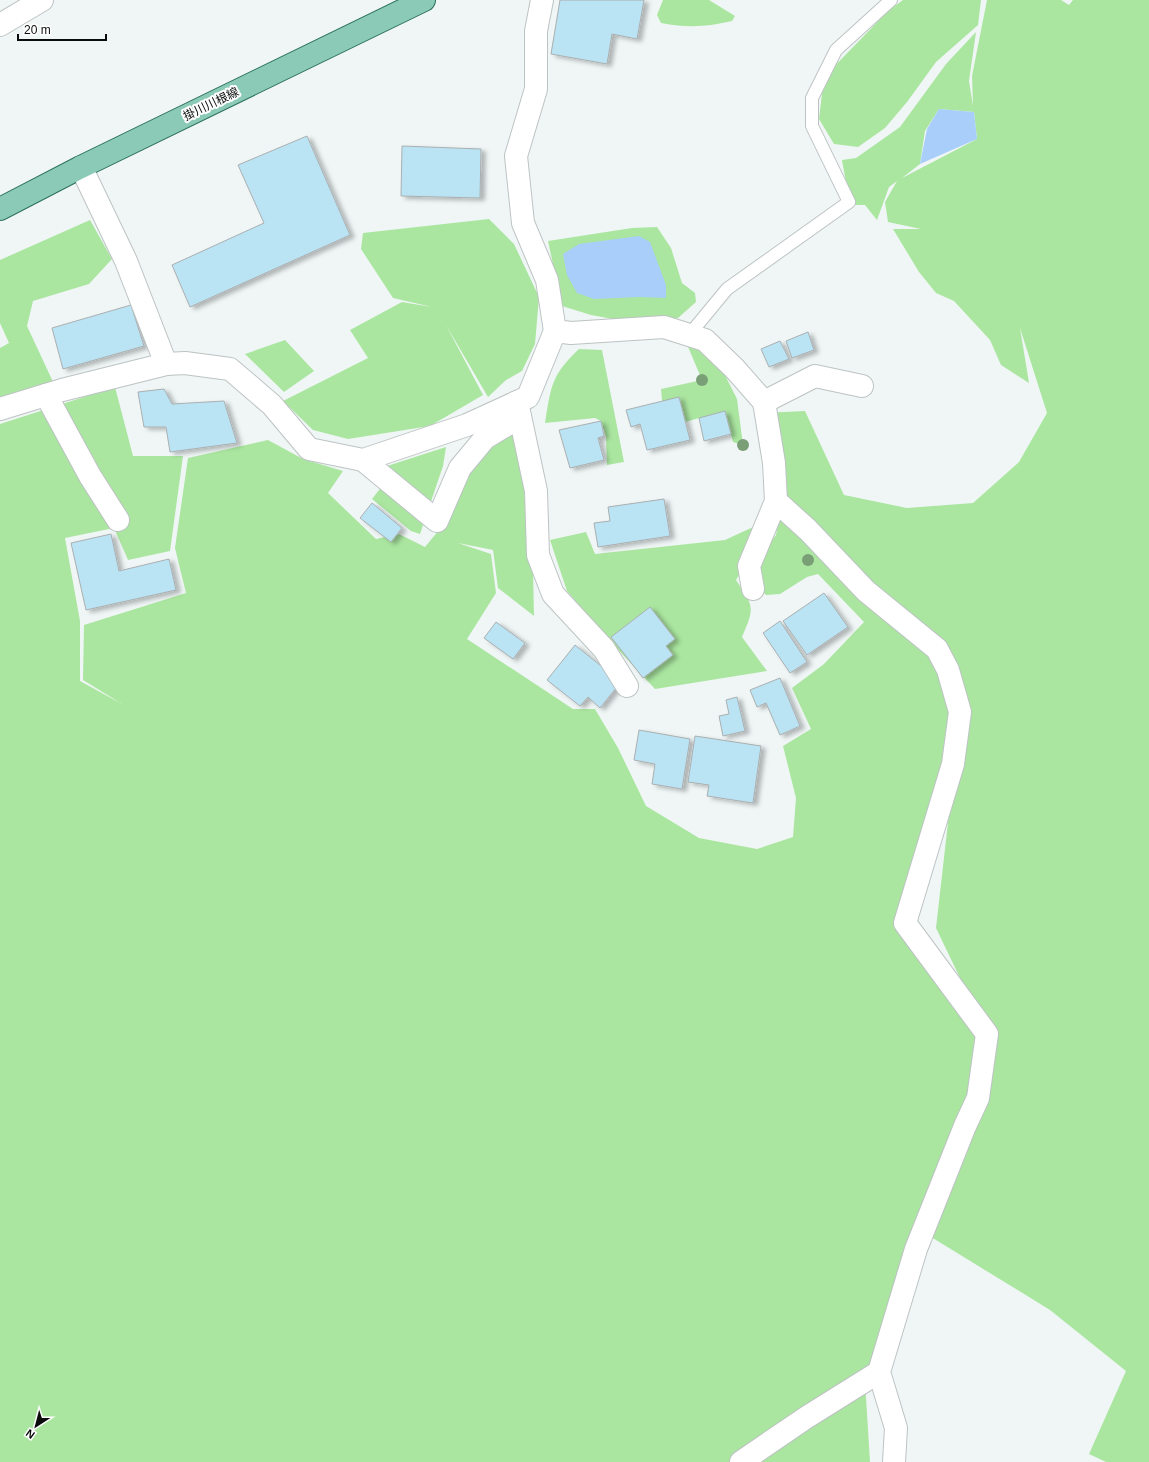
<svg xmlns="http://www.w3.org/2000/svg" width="1149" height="1462" viewBox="0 0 1149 1462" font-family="Helvetica,'Noto Sans JP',sans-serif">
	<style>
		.green { fill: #aae6a0; fill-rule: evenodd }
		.water { fill: #a8cef9 }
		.building { fill: #bae3f3; stroke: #aaafb1; filter: url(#shadow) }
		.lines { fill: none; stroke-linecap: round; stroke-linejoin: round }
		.service-casing { stroke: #bdc3c3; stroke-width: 14 }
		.minor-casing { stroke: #bdc3c3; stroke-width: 24 }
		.primary-casing { stroke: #2b715b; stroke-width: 24 }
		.service { stroke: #fff; stroke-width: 12 }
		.minor { stroke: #fff; stroke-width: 22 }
		.primary { stroke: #8bcab6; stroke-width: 22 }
		.tree { fill: #7a9f77 }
		.labels { text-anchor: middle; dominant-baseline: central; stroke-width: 4; stroke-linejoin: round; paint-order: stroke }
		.street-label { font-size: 12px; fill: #0a0c0c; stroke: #fff }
	</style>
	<defs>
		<filter id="shadow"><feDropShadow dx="4.5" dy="2.5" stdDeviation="2" flood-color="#0004"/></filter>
	</defs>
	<rect width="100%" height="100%" fill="#f0f6f6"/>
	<g class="green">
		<path d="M 663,0 L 709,0 L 735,16 L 732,21 C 704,27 689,28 661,23 L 657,15 Z"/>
		<path d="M 903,0 L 981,0 L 978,25 L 936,62 L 907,102 L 885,128 L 858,147 L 834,144 L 819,119 L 824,77 L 888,11 Z"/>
		<path d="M 987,0 L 1061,0 L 1069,5 L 1073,0 L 1149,0 L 1149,1462 L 1106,1462 L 1089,1454 L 1126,1371 L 1050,1310 L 923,1232 L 865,1381 L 870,1462 L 0,1462 L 0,424 L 115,387 L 133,456 L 183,456 L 170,551 L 128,560 L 114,528 L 65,538 L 80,621 L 80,681 L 122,704 L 83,680 L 84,625 L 186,593 L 175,548 L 188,458 L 268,440 L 303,459 L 343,471 L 328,493 L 376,539 L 399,534 L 425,547 L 439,530 L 447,485 L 509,430 L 520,432 L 529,461 L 524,492 L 533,570 L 534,616 L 498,588 L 493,550 L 458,543 L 491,554 L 496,593 L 467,639 L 573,709 L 595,709 L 618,748 L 646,806 L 699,838 L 757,849 L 793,837 L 796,798 L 783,746 L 811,729 L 792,688 L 824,664 L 864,622 L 818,574 L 807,577 L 780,594 L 766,595 L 750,578 L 763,551 L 776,535 L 781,506 L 762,413 L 805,411 L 844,495 L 907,508 L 973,503 L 1019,462 L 1047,413 L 1020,328 L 1029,383 L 1001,365 L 990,340 L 954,301 L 936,293 L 919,272 L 893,229 L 921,229 L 888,222 L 885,202 L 897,181 L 889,187 L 877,220 L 865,205 L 850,205 L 842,160 L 856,158 L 900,127 L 946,64 L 976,32 L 969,81 L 973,106 L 972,76 ZM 939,109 L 974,112 L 977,139 L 902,178 L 920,164 L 925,131 ZM 960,717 L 936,928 L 987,1034 L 905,923 Z"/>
		<path d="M 489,219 L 514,244 L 539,297 L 535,344 L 522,371 L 506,380 L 488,397 L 446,325 L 483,395 L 430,426 L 348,439 L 313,430 L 283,401 L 368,358 L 350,330 L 402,302 L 432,307 L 393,298 L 361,249 L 363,233 Z"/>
		<path d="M 90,220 L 112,259 L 89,284 L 33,301 L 27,326 L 54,384 L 0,397 L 0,348 L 9,343 L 0,323 L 0,260 Z"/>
		<path d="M 657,227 L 671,248 L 682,283 L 695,293 L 696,302 L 678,318 L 624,321 L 591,315 L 562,306 L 548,241 L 632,228 Z"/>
		<path d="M 285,340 L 314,371 L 284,392 L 245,354 Z"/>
		<path d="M 686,342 L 719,363 L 737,399 L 743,445 L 733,442 L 725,411 L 685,422 L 662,401 L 661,389 L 702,380 Z"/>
		<path d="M 579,349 L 602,350 L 624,462 L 607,465 L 606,437 L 601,421 L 595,418 L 545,423 C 551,387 551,375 579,349 Z"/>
		<path d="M 446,447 L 443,466 L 420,534 L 411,531 L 372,499 L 386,481 L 384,467 Z"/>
		<path d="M 766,521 L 746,564 L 736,580 C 754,607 755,607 742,637 L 767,671 L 655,689 L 611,642 L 567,591 L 550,540 L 586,532 L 595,554 L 725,540 Z"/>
	</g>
	<g class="water">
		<path d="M 939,109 L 974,112 L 977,139 L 920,164 L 927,129 Z"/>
		<path d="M 639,236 L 650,242 L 666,285 L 666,298 L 639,297 L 594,299 L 577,293 L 567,275 L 563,254 L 579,244 Z"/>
	</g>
	<g class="building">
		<path d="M 560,0 L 644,0 L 637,39 L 612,34 L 607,64 L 551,54 Z"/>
		<path d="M 307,136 L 350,235 L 190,307 L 172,265 L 264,223 L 238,165 Z"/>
		<path d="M 402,146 L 481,149 L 480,198 L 401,196 Z"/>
		<path d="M 131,305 L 144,346 L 63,369 L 52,328 Z"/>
		<path d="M 808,332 L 814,350 L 792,358 L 786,341 Z"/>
		<path d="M 780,341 L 789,359 L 769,367 L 761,349 Z"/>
		<path d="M 164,389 L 172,404 L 224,401 L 237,443 L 170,452 L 166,427 L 144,427 L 138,392 Z"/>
		<path d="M 679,397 L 690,440 L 647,450 L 640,424 L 631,427 L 626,410 Z"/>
		<path d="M 725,411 L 731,434 L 704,441 L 699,418 Z"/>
		<path d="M 601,421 L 604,436 L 598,438 L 604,460 L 570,468 L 559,430 Z"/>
		<path d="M 664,499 L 670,536 L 598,547 L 594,523 L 610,521 L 608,507 Z"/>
		<path d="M 372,503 L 402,528 L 391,542 L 360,518 Z"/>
		<path d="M 111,534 L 119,571 L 169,559 L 176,590 L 86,610 L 71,543 Z"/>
		<path d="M 824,593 L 848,627 L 807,655 L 783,621 Z"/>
		<path d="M 650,607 L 675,639 L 666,646 L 673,655 L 643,678 L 611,637 Z"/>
		<path d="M 780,621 L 807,662 L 790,673 L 763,633 Z"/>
		<path d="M 496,622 L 525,643 L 513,659 L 484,638 Z"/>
		<path d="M 575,645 L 621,682 L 600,708 L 588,697 L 580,706 L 547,680 Z"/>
		<path d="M 780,678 L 800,726 L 780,735 L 766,703 L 757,707 L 750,690 Z"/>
		<path d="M 737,697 L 745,731 L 723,736 L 719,716 L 729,714 L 726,700 Z"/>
		<path d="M 639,730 L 690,739 L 682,789 L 652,784 L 655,764 L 634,760 Z"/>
		<path d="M 695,736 L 761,746 L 753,803 L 707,796 L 709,785 L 688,782 Z"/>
	</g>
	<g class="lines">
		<g class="service-casing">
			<path id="service" d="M 689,335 L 727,289 L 849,202 L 812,126 L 812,98 L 836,50 L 891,0"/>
		</g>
		<g class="minor-casing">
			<g id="minor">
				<path d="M 542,0 L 536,31 L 536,89 L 516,156 L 523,223 L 547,280 L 555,331 L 571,333 L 664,327 L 705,340 L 735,369 L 764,402 L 774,463 L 776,501 L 808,530 L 866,591 L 937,649 L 948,670 L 960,712 L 953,764 L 905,923 L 987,1034 L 978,1098 L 965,1126 L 916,1249 L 879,1372 L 896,1428 L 894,1462"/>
				<path d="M 0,25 L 42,0"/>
				<path d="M 81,167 L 126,261 L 166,364"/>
				<path d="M 46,395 L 90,476 L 118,520"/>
				<path d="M 517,402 L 536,491 L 538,555 L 553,594 L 604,649 L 627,686"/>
				<path d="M 764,402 L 815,376 L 862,386"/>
				<path d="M 0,409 L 62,390 L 166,364 L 185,363 L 230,369 L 272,405 L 309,449 L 363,460 L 467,425 L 528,397 L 555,331"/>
				<path d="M 363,460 L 437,521 L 460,468 L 485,438 L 520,417"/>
				<path d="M 753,589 L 749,566 L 776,501"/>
				<path d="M 741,1462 L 807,1417 L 879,1372"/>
			</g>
		</g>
		<g class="primary-casing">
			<path id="primary" d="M 0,209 L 81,167 L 424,0"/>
		</g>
		<use href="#service" class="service"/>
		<use href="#minor" class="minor"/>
		<use href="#primary" class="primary"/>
	</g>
	<g class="tree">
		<circle cx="702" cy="380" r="6"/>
		<circle cx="743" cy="445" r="6"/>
		<circle cx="808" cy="560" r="6"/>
	</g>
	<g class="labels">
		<g class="street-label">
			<text transform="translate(211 104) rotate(-26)">掛川川根線</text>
		</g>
	</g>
	<g transform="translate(36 1426) rotate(216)" stroke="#ffffff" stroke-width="3" paint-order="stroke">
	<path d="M0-3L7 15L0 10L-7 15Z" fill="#0a0c0c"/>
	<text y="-6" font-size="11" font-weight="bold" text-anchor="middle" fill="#0a0c0c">N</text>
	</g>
	<path d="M18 34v6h88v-6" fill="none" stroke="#0a0c0c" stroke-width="2"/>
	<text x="24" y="34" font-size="12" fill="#0a0c0c" stroke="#ffffff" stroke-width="3" paint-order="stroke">20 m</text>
</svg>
